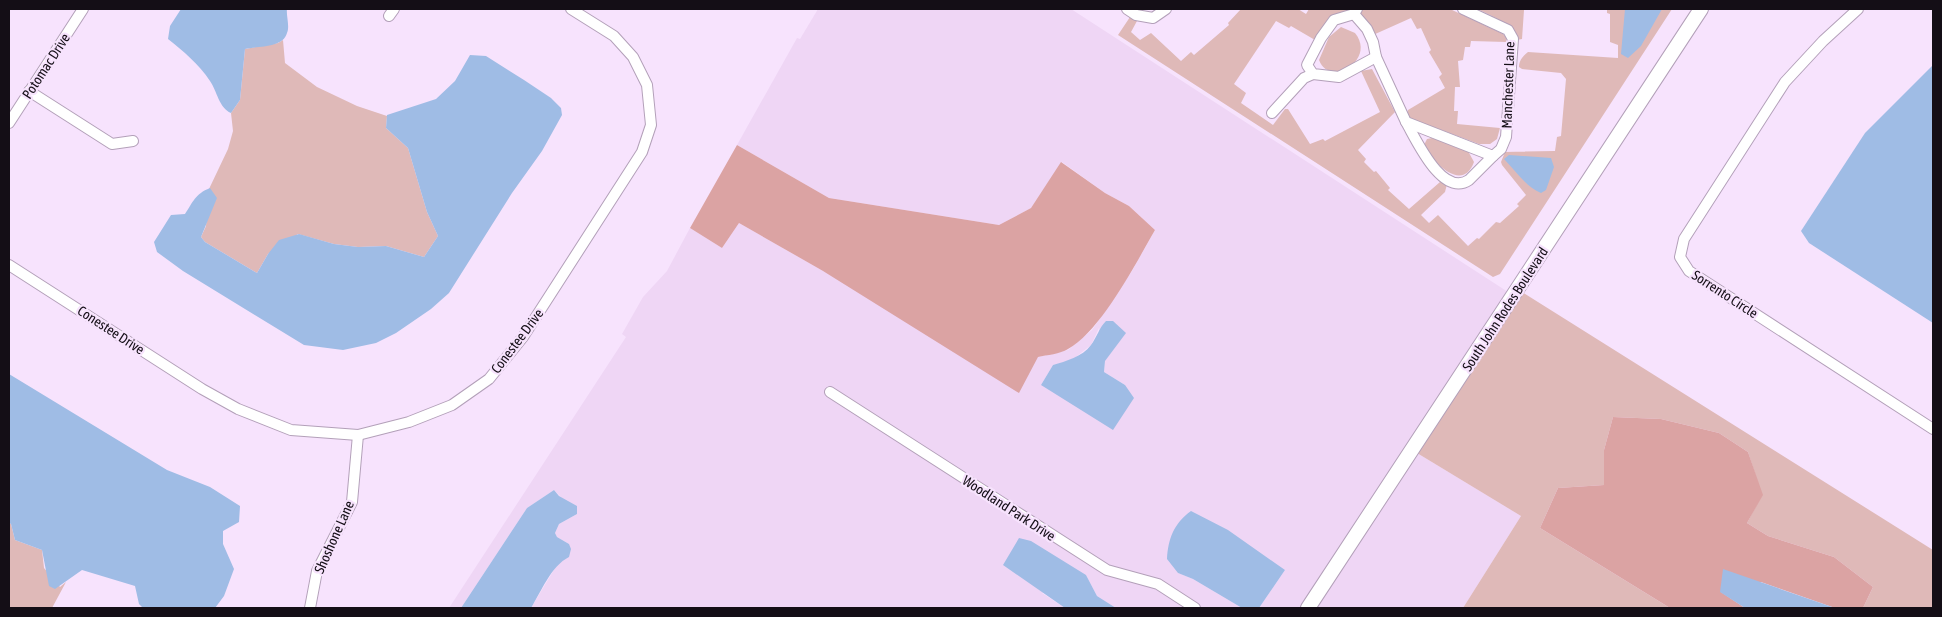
<svg xmlns="http://www.w3.org/2000/svg" width="1942" height="617" viewBox="0 0 1942 617" font-family="'Asap Condensed',sans-serif">
	<style>
		.built { fill: #efd6f5; fill-rule: evenodd }
		.green { fill: #dfb9b8 }
		.forest { fill: #dba3a3 }
		.water { fill: #9fbce5 }
		.lines { fill: none; stroke-linecap: round; stroke-linejoin: round }
		.street-casing { stroke: #b3a0b9; stroke-width: 12 }
		.secondary-casing { stroke: #b3a0b9; stroke-width: 16 }
		.street { stroke: #fff; stroke-width: 10 }
		.secondary { stroke: #fff; stroke-width: 14 }
		.labels { text-anchor: middle; dominant-baseline: central; stroke-width: 4.5; stroke-linejoin: round; paint-order: stroke }
		.street-label { font-size: 14px; fill: #140e16; stroke: #f7e3fd }
	</style>
	<rect width="100%" height="100%" fill="#f7e3fd"/>
	<g class="built">
		<path d="M 818,9 L 1071,9 L 1508,292 L 1301,608 L 1259,608 L 1285,570 L 1178,573 L 1193,579 L 1242,608 L 1116,608 L 1097,596 L 1086,575 L 1042,593 L 1065,608 L 531,608 L 555,568 L 561,561 L 569,557 L 569,544 L 557,537 L 555,533 L 559,524 L 577,514 L 554,490 L 527,508 L 461,608 L 449,608 L 626,337 L 622,334 L 643,297 L 667,271 L 690,228 L 722,248 L 739,223 L 823,271 L 1038,357 L 1068,350 L 1092,330 L 1132,271 L 1155,230 L 1129,206 L 1105,193 L 1062,162 L 1031,208 L 999,225 L 829,198 L 737,145 L 797,38 L 800,39 ZM 1099,328 L 1105,361 L 1104,372 L 1125,385 L 1041,385 L 1053,365 L 1072,360 L 1091,345 Z"/>
		<path d="M 1417,453 L 1521,516 L 1463,608 L 1315,608 Z"/>
	</g>
	<g class="green">
		<path d="M 1241,9 L 1298,9 L 1306,14 L 1309,9 L 1349,9 L 1315,40 L 1291,26 L 1289,28 L 1276,21 L 1234,84 L 1246,93 L 1241,103 L 1273,125 L 1285,109 L 1288,109 L 1310,144 L 1323,139 L 1325,141 L 1380,112 L 1361,71 L 1372,69 L 1395,112 L 1358,150 L 1366,159 L 1364,162 L 1374,172 L 1376,171 L 1390,188 L 1388,190 L 1409,209 L 1440,182 L 1444,181 L 1447,184 L 1445,192 L 1421,215 L 1429,223 L 1438,215 L 1468,246 L 1477,238 L 1479,239 L 1496,222 L 1500,223 L 1519,206 L 1517,204 L 1526,195 L 1502,165 L 1501,162 L 1505,152 L 1555,151 L 1557,137 L 1561,136 L 1566,79 L 1561,73 L 1522,69 L 1519,67 C 1519,60 1523,56 1528,52 L 1618,58 L 1618,45 L 1610,42 L 1610,14 L 1607,13 L 1607,9 L 1672,9 L 1500,274 L 1493,277 L 1118,35 L 1130,17 L 1137,21 L 1131,32 L 1140,40 L 1151,33 L 1181,61 L 1191,52 L 1194,55 L 1229,25 L 1228,23 Z"/>
		<path d="M 1362,9 L 1450,9 L 1503,34 L 1507,38 L 1506,42 L 1471,41 L 1470,47 L 1465,47 L 1463,60 L 1458,61 L 1460,87 L 1455,87 L 1454,111 L 1458,111 L 1457,124 L 1500,128 L 1497,139 L 1490,144 L 1479,144 L 1409,118 L 1407,113 L 1408,110 L 1445,88 L 1439,77 L 1442,74 L 1429,52 L 1431,50 L 1421,28 L 1417,29 L 1411,18 L 1373,35 L 1359,13 Z"/>
		<path d="M 1477,9 L 1530,9 L 1524,10 L 1522,39 L 1517,40 C 1506,20 1496,18 1477,9 Z"/>
		<path d="M 1341,27 L 1355,33 C 1377,60 1329,88 1319,60 L 1329,37 Z"/>
		<path d="M 283,40 L 285,63 L 317,87 L 357,106 L 387,116 L 386,128 L 408,148 L 427,212 L 438,236 L 424,257 L 386,246 L 358,247 L 334,244 L 298,234 L 268,254 L 257,273 L 205,242 L 201,237 L 206,226 L 209,189 L 228,149 L 233,131 L 231,113 L 240,100 L 245,49 L 278,43 Z"/>
		<path d="M 1432,138 L 1468,151 L 1474,162 C 1462,194 1432,161 1424,145 L 1427,139 Z"/>
		<path d="M 1522,292 L 1933,550 L 1933,608 L 1863,608 L 1873,587 L 1834,557 L 1768,536 L 1747,523 L 1762,495 L 1748,452 L 1719,433 L 1661,419 L 1613,417 L 1604,450 L 1604,485 L 1558,488 L 1540,528 L 1670,608 L 1463,608 L 1521,516 L 1417,453 Z"/>
		<path d="M 9,523 L 11,524 L 15,540 L 42,550 L 44,568 L 60,587 L 66,582 L 52,608 L 9,608 Z"/>
	</g>
	<g class="forest">
		<path d="M 737,145 L 829,198 L 999,225 L 1031,208 L 1061,162 L 1105,193 L 1129,206 L 1155,230 C 1136,263 1101,331 1068,349 C 1060,354 1047,355 1038,357 L 1019,393 L 823,271 L 739,223 L 722,248 L 690,228 Z"/>
		<path d="M 1613,417 L 1661,419 L 1719,433 L 1748,452 L 1763,495 L 1747,523 L 1768,536 L 1834,557 L 1873,587 L 1863,608 L 1835,608 L 1761,582 L 1721,592 L 1745,608 L 1670,608 L 1540,528 L 1558,488 L 1604,485 L 1604,450 Z"/>
	</g>
	<g class="water">
		<path d="M 181,9 L 287,9 C 286,16 290,26 287,33 C 283,48 258,46 245,49 L 240,100 L 231,113 C 219,108 217,91 210,81 C 199,64 183,51 168,39 L 170,26 Z"/>
		<path d="M 1625,9 L 1662,9 L 1641,46 L 1628,58 L 1621,54 Z"/>
		<path d="M 470,55 L 486,56 L 524,80 L 551,98 L 561,108 L 562,115 L 542,151 L 512,193 L 449,293 L 431,309 L 396,333 L 376,343 L 343,350 L 304,345 L 183,271 L 157,252 L 154,242 L 171,215 L 185,214 C 193,202 195,194 210,188 L 217,198 L 201,237 L 205,242 L 257,273 L 268,254 L 279,240 L 299,234 L 334,244 L 358,247 L 386,246 L 424,257 L 438,236 L 427,212 L 408,148 L 386,128 L 387,115 L 436,99 L 455,81 Z"/>
		<path d="M 1933,65 L 1933,323 L 1809,243 L 1801,231 L 1865,133 Z"/>
		<path d="M 1509,155 L 1551,158 L 1554,167 L 1546,190 L 1541,193 C 1526,187 1515,170 1504,159 Z"/>
		<path d="M 1106,321 L 1113,321 L 1126,333 L 1105,361 L 1104,372 L 1125,385 L 1134,398 L 1113,430 L 1041,385 L 1053,365 C 1066,361 1082,357 1091,345 C 1097,337 1099,328 1106,321 Z"/>
		<path d="M 9,374 L 167,470 L 210,487 L 240,506 L 239,522 L 223,531 L 223,544 L 234,569 L 224,596 L 215,608 L 143,608 L 139,604 L 135,586 L 82,570 L 55,589 L 49,586 L 42,550 L 15,540 L 11,524 L 9,523 Z"/>
		<path d="M 554,490 L 559,496 L 577,506 L 577,514 L 559,524 L 555,533 L 557,537 L 569,544 L 571,549 L 569,557 C 551,566 541,592 531,608 L 461,608 L 527,508 Z"/>
		<path d="M 1191,511 L 1228,530 L 1285,570 L 1259,608 L 1242,608 L 1193,579 L 1178,573 L 1167,559 C 1168,539 1174,523 1191,511 Z"/>
		<path d="M 1019,538 L 1031,541 L 1086,575 L 1097,596 L 1116,608 L 1065,608 L 1003,565 Z"/>
		<path d="M 1723,569 L 1835,608 L 1745,608 L 1720,592 Z"/>
	</g>
	<g class="lines">
		<g class="street-casing">
			<g id="street">
				<path d="M 1127,9 L 1136,15 L 1153,18 L 1166,9"/>
				<path d="M 1357,9 L 1354,14 L 1367,29 L 1373,42 L 1376,57 L 1406,122 L 1493,156 L 1501,149 L 1506,137 L 1513,39 L 1508,30 L 1463,9"/>
				<path d="M 1858,9 L 1823,41 L 1785,82 L 1684,239 L 1680,257 L 1689,271 L 1933,429"/>
				<path d="M 1354,14 L 1334,20 L 1321,38 L 1307,65 L 1313,74 L 1339,77 L 1376,57"/>
				<path d="M 389,16 L 394,9"/>
				<path d="M 29,91 L 112,144 L 133,141"/>
				<path d="M 1272,113 L 1304,78 L 1313,74"/>
				<path d="M 1406,122 C 1416,139 1442,198 1469,180 L 1493,156"/>
				<path d="M 9,123 L 83,9"/>
				<path d="M 9,265 L 202,389 L 238,409 L 291,430 L 358,435 L 409,422 L 452,405 L 489,379 L 523,337 L 642,152 L 651,125 L 647,85 L 633,57 L 614,36 L 571,9"/>
				<path d="M 830,392 L 1107,570 L 1158,584 L 1195,608"/>
				<path d="M 310,608 L 317,571 L 352,502 L 358,435"/>
			</g>
		</g>
		<g class="secondary-casing">
			<path id="secondary" d="M 1308,608 L 1701,9"/>
		</g>
		<use href="#street" class="street"/>
		<use href="#secondary" class="secondary"/>
	</g>
	<g class="labels">
		<g class="street-label">
			<text transform="translate(46 66) rotate(-57)">Potomac Drive</text>
			<text transform="translate(1508 85) rotate(-88)">Manchester Lane</text>
			<text transform="translate(1725 294) rotate(33)">Sorrento Circle</text>
			<text transform="translate(1505 309) rotate(-57)">South John Rodes Boulevard</text>
			<text transform="translate(111 330) rotate(33)">Conestee Drive</text>
			<text transform="translate(517 341) rotate(-53)">Conestee Drive</text>
			<text transform="translate(1009 508) rotate(33)">Woodland Park Drive</text>
			<text transform="translate(334 537) rotate(-66)">Shoshone Lane</text>
		</g>
	</g>
	<rect width="1942" height="617" fill="none" stroke="#140e16" stroke-width="20"/>
</svg>
